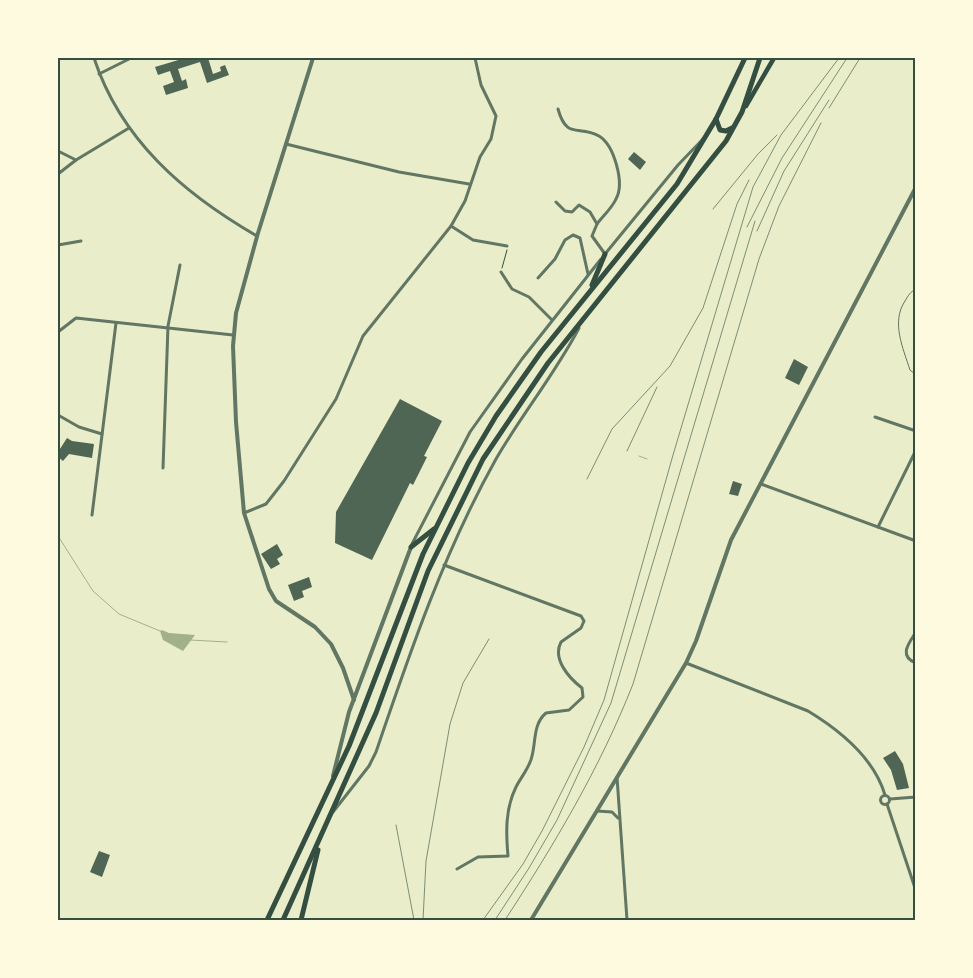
<svg xmlns="http://www.w3.org/2000/svg" width="973" height="978" viewBox="0 0 973 978" font-family="'Noto Sans',sans-serif">
	<style>
		.water { fill: #a3b18a }
		.lines { fill: none; stroke-linecap: round; stroke-linejoin: round }
		.stream { stroke: #a3b18a; stroke-width: 1 }
		.building { fill: #4f6655 }
		.path { stroke: #344e41; stroke-width: 1 }
		.service { stroke: #617663; stroke-width: 1 }
		.minor { stroke: #617663; stroke-width: 3 }
		.tertiary { stroke: #617663; stroke-width: 4 }
		.secondary { stroke: #344e41; stroke-width: 4.5 }
		.primary { stroke: #344e41; stroke-width: 5 }
		.rail { stroke: #7c8e77; stroke-width: 1 }
		.neatline { fill: none; stroke: #344e41; stroke-width: 2 }
	</style>
	<rect width="100%" height="100%" fill="#e9edc9"/>
	<path class="water" d="M 162,630 L 169,633 L 195,635 L 183,651 L 163,640 L 160,631 Z"/>
	<g class="lines">
		<g class="stream">
			<path d="M 639,456 L 647,459"/>
			<path d="M 58,536 L 93,591 L 119,614 L 160,631"/>
			<path d="M 190,640 L 227,642"/>
		</g>
	</g>
	<g class="building">
		<path d="M 185,58 L 208,58 L 213,74 L 221,71 L 220,67 L 225,65 L 229,75 L 207,83 L 200,62 L 178,69 L 182,81 L 186,79 L 188,88 L 166,95 L 163,86 L 174,82 L 170,71 L 158,75 L 155,67 Z"/>
		<path d="M 634,152 L 646,162 L 640,170 L 628,159 Z"/>
		<path d="M 794,359 L 808,367 L 799,385 L 785,378 Z"/>
		<path d="M 400,399 L 442,421 L 424,456 L 427,457 L 413,485 L 410,483 L 372,560 L 335,543 L 336,512 Z"/>
		<path d="M 67,438 L 72,441 L 94,444 L 92,458 L 69,454 L 63,461 L 58,457 L 58,452 Z"/>
		<path d="M 733,481 L 742,484 L 738,496 L 729,494 Z"/>
		<path d="M 277,544 L 283,555 L 277,559 L 280,564 L 271,569 L 261,554 Z"/>
		<path d="M 309,577 L 312,587 L 302,591 L 304,597 L 294,601 L 288,585 Z"/>
		<path d="M 895,751 L 903,764 L 909,788 L 897,790 L 891,770 L 883,758 Z"/>
		<path d="M 99,851 L 110,855 L 102,877 L 90,872 Z"/>
	</g>
	<g class="lines">
		<path class="path" d="M 502,268 L 507,250"/>
		<path class="service" d="M 916,289 C 910,292 908,296 905,301 C 891,322 903,348 910,370 L 916,375"/>
		<g class="minor">
			<path d="M 94,58 C 121,140 184,194 257,236"/>
			<path d="M 99,74 L 131,58"/>
			<path d="M 558,109 C 567,141 579,124 599,136 C 614,145 625,183 616,199 C 612,208 603,216 597,224"/>
			<path d="M 286,144 L 399,172 L 469,184"/>
			<path d="M 58,151 L 76,160"/>
			<path d="M 58,174 L 76,160 L 129,128"/>
			<path d="M 556,202 L 565,211 L 572,212 L 579,205 L 590,212 L 597,224 L 592,236 L 605,254"/>
			<path d="M 451,226 L 473,240 L 507,246"/>
			<path d="M 58,245 L 81,241"/>
			<path d="M 605,254 L 678,165 L 703,139"/>
			<path d="M 501,272 L 512,289 L 529,297 L 552,320"/>
			<path d="M 538,278 L 555,259 L 565,240 L 573,235 L 580,238 L 588,274"/>
			<path d="M 58,332 L 76,318 L 233,335"/>
			<path d="M 58,415 L 79,427 L 102,434"/>
			<path d="M 875,417 L 916,431"/>
			<path d="M 163,468 L 168,326 L 180,265"/>
			<path d="M 761,484 L 916,541"/>
			<path d="M 244,513 L 266,504 L 284,481 L 336,399 L 363,336 L 451,226 L 465,201 L 480,157 L 491,139 L 496,116 L 481,85 L 475,58"/>
			<path d="M 92,515 L 116,323"/>
			<path d="M 878,527 L 916,450"/>
			<path d="M 412,544 L 470,432 L 522,359 L 601,259"/>
			<path d="M 444,565 L 581,616 L 584,621 L 581,628 L 561,642 C 552,659 569,678 582,688 L 583,697 L 569,710 L 546,713 C 533,724 536,741 532,756 C 530,767 521,777 516,787 C 505,809 506,833 508,856 L 478,857 L 457,869"/>
			<path d="M 916,632 C 909,643 898,656 916,663"/>
			<path d="M 686,663 L 808,711 C 841,731 874,758 885,795"/>
			<path d="M 617,777 L 627,920"/>
			<circle cx="885" cy="800" r="4.5"/>
			<path d="M 890,799 L 916,797"/>
			<path d="M 887,804 L 916,891"/>
			<path d="M 597,811 L 612,812 L 618,818"/>
			<path d="M 333,812 L 369,766 L 376,752 C 410,652 444,552 496,459 C 522,414 555,374 579,328"/>
		</g>
		<g class="tertiary">
			<path d="M 313,58 L 258,233 L 236,313 L 233,346 L 236,422 L 244,513 L 269,589 L 276,601 L 315,627 L 331,644 L 343,668 L 354,700"/>
			<path d="M 333,776 L 349,712 L 411,547"/>
			<path d="M 531,920 L 686,663 L 696,641 L 731,540 L 916,187"/>
		</g>
		<path class="secondary" d="M 746,106 L 774,58"/>
		<g class="primary">
			<path d="M 716,119 L 720,130 L 726,131 L 732,128"/>
			<path d="M 592,285 L 605,254"/>
			<path d="M 411,547 L 434,529"/>
			<path d="M 267,920 L 349,746 L 423,554 L 468,463 L 496,416 L 541,352 L 677,184 L 716,119 L 745,58"/>
			<path d="M 283,920 L 376,713 L 428,571 L 483,459 L 548,363 L 726,141 L 742,112 L 760,58"/>
			<path d="M 301,920 L 318,850"/>
		</g>
		<g class="rail">
			<path d="M 829,108 L 860,58"/>
			<path d="M 713,209 L 758,154 L 777,135"/>
			<path d="M 747,227 L 782,158 L 847,58"/>
			<path d="M 757,231 L 784,171 L 829,100"/>
			<path d="M 627,451 L 657,387"/>
			<path d="M 587,479 L 612,429 L 670,366 L 703,308 L 737,204 L 749,180"/>
			<path d="M 396,825 L 414,920"/>
			<path d="M 423,920 L 426,861 L 450,724 L 463,683 L 489,639"/>
			<path d="M 483,920 L 523,864 L 542,831 L 584,747 L 604,700 L 673,455 L 753,187 L 781,135 L 839,58"/>
			<path d="M 495,920 L 529,868 L 557,820 L 611,703 L 755,221"/>
			<path d="M 505,920 C 554,845 600,768 633,684 L 759,259 L 779,206 L 821,123"/>
		</g>
	</g>
	<rect width="973" height="978" fill="none" stroke="#fefae0" stroke-width="118"/>
	<rect x="59" y="59" width="855" height="860" class="neatline"/>
</svg>
